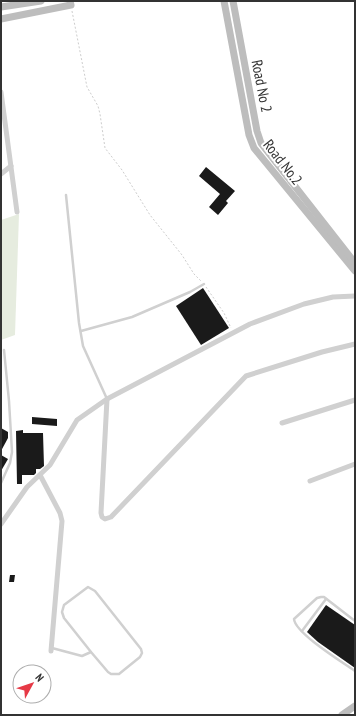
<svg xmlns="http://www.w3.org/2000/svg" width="356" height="716" viewBox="0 0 356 716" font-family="'PT Sans Narrow',sans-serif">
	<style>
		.green { fill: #e6ecdf }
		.building { fill: #1a1a1a }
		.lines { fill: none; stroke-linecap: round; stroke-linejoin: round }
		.path { stroke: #cdcdcd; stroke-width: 1; stroke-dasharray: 2 2; stroke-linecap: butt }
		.lane { stroke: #d0d0d0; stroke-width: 2.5 }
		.street { stroke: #d0d0d0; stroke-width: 5 }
		.secondary { stroke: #bdbdbd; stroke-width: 7 }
		.labels { text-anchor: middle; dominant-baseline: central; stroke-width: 4; stroke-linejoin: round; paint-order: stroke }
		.street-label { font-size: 15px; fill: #333; stroke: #fff }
	</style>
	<rect width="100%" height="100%" fill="#fff"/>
	<path class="green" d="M 19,214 L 15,335 L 1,340 L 1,220 Z"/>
	<g class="building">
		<path d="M 206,167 L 235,191 L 226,201 L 228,203 L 218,215 L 209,207 L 220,194 L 199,176 Z"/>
		<path d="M 203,288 L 229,328 L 201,345 L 176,306 Z"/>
		<path d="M 32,417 L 57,419 L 57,426 L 32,424 Z"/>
		<path d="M 1,428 L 8,432 L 8,438 L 1,451 Z"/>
		<path d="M 23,430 L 23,433 L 43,433 L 44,466 L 40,469 L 36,469 L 36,473 L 34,475 L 22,475 L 22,484 L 17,484 L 16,431 Z"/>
		<path d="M 1,455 L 8,459 L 1,471 Z"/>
		<path d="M 10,575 L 15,575 L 14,582 L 9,582 Z"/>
		<path d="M 326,605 L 355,625 L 355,668 L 318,642 L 307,632 Z"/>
	</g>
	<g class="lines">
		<g class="path">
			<path d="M 72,11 L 87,87 L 98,106 L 100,114 L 105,148 L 122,170 L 150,215 L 182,255 L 194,274 L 201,281"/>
			<path d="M 206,287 L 224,313 L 231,328"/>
		</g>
		<g class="lane">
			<path d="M 66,195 L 79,323 L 83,346 L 107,399"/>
			<path d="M 81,331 L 132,317 L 190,292 L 204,284"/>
			<path d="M 1,483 L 10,463 L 12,452 L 9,401 L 4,350"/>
			<path d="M 355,621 L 324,597 L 321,597 L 317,598 L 294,619 C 295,633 342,662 355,671"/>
			<path d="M 302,631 L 326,599"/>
			<path d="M 52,648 L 82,656 L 91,652 L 108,672 L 111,674 L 119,674 L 140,657 L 142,653 L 141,649 L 95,591 L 88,587 L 64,605 L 62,612 L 64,618 L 91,652"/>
		</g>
		<g class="street">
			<path d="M 1,92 L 17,212"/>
			<path d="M 1,174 L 11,166"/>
			<path d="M 107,399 L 101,513 L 102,517 L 105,519 L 111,517 L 246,376 L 322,352 L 355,344"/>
			<path d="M 282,423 L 355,400"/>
			<path d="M 40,475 L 60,513 L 62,521 L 51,651"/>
			<path d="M 310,481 L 355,464"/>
			<path d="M 1,524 L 27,487 L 50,465 L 77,420 L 107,399 L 250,324 L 304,304 L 333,297 L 355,296"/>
		</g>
		<g class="secondary">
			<path d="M 224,1 L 249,135 L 254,148 L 355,271"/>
			<path d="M 233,1 L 257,131 L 261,143 L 355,263"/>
			<path d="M 1,7 L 41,1"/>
			<path d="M 1,19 L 71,5 L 70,1"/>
			<path d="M 342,715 L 355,706"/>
		</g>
	</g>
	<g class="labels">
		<g class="street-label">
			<text transform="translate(262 86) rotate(79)">Road No 2</text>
			<text transform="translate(283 162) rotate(52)">Road No.2</text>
		</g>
	</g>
	<rect width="356" height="716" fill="none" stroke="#333333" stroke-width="4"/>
	<g transform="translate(32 684) rotate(50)"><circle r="19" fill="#ffffff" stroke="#adadad"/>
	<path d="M0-3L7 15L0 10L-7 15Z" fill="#e63946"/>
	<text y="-6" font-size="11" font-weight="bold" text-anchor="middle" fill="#333333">N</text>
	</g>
</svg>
